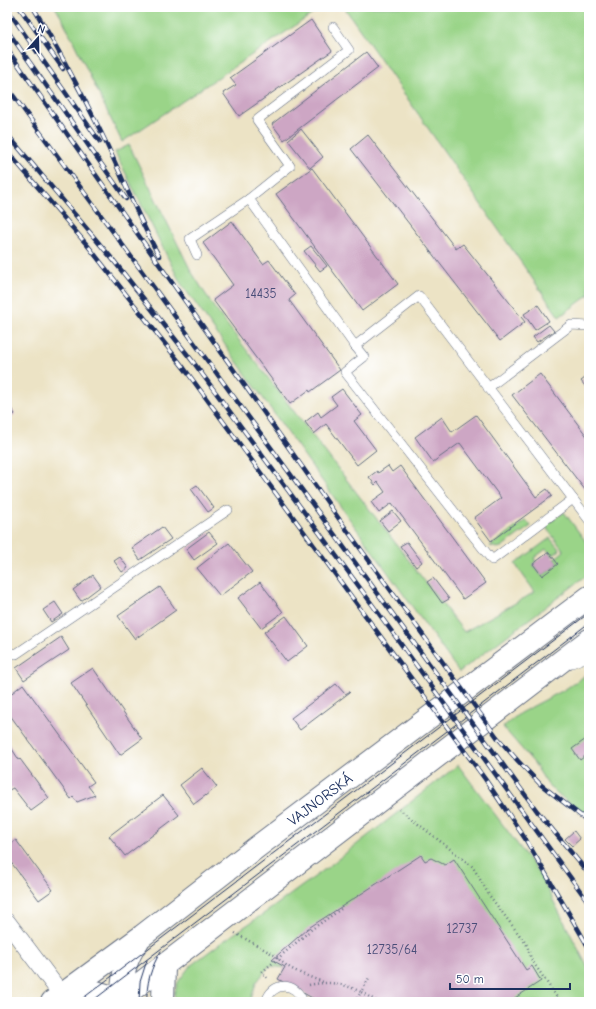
<svg xmlns="http://www.w3.org/2000/svg" width="596" height="1009" viewBox="0 0 596 1009" font-family="'Comic Neue',sans-serif">
	<style>
		.green { fill: #9ad488; stroke: #5a8273 }
		.building { fill: #cda6c4 }
		.lines { fill: none; stroke-linecap: round; stroke-linejoin: round }
		.lane-casing { stroke: #646e82; stroke-width: 10 }
		.street-casing { stroke: #646e82; stroke-width: 18 }
		.secondary-casing { stroke: #646e82; stroke-width: 24 }
		.path { stroke: #646e82; stroke-width: 2.5; stroke-dasharray: 1 3; stroke-linecap: butt }
		.lane { stroke: #fff; stroke-width: 9 }
		.street { stroke: #fff; stroke-width: 17 }
		.secondary { stroke: #fff; stroke-width: 22 }
		.tram { stroke: #1b2f5e; stroke-width: 1 }
		.rail-casing { stroke: #1b2f5e; stroke-width: 4.5 }
		.rail { stroke: #fff; stroke-width: 3; stroke-dasharray: 9; stroke-linecap: butt }
		.labels { text-anchor: middle; dominant-baseline: central; stroke-width: 3.5; stroke-linejoin: round; paint-order: stroke }
		.number-label { font-size: 13px; fill: #484d78 }
		.street-label { font-size: 15px; fill: #1b2f5e; stroke: #fff }
	</style>
	<rect width="100%" height="100%" fill="#fff"/>
	<filter id="ink" filterUnits="userSpaceOnUse"><feTurbulence type="fractalNoise" baseFrequency=".025" numOctaves="2"/><feDisplacementMap in="SourceGraphic" scale="8" xChannelSelector="R" yChannelSelector="G"/><feConvolveMatrix kernelMatrix="1 2 1 2 8 2 1 2 1" color-interpolation-filters="sRGB"/></filter>
	<filter id="wash" filterUnits="userSpaceOnUse"><feTurbulence type="fractalNoise" baseFrequency=".012" numOctaves="4" result="noise"/><feDisplacementMap in="SourceGraphic" scale="16" xChannelSelector="R" yChannelSelector="G"/><feGaussianBlur stdDeviation="0.9" result="paint"/><feColorMatrix in="noise" values="0 0 0 0 0 0 0 0 0 0 0 0 0 0 0 0 0 1.4 0 .05"/><feComposite in="paint" operator="in"/></filter>
	<g filter="url(#wash)">
		<rect width="100%" height="100%" fill="#ece3c5"/>
		<g class="green">
			<path d="M 55,7 L 323,7 L 122,142 L 63,20 Z"/>
			<path d="M 344,7 L 589,7 L 589,295 L 559,317 Z"/>
			<path d="M 129,145 L 191,271 L 215,309 L 464,632 L 535,592 L 515,564 L 550,538 L 560,550 L 552,556 L 546,549 L 534,558 L 536,562 L 533,564 L 542,576 L 558,564 L 554,559 L 564,551 L 545,526 L 564,512 L 589,546 L 589,574 L 459,672 L 180,282 L 115,152 Z"/>
			<path d="M 526,520 L 531,526 L 501,547 L 497,548 L 490,546 Z"/>
			<path d="M 589,673 L 589,816 L 564,799 L 548,785 L 534,763 L 503,727 L 520,713 L 564,690 Z"/>
			<path d="M 458,765 L 539,873 L 589,970 L 589,1002 L 319,1002 L 287,968 L 269,966 L 256,983 L 250,1002 L 176,1002 L 174,994 L 178,982 L 190,966 L 222,942 L 272,908 L 328,867 Z"/>
		</g>
		<g id="blocks">
			<g class="building">
				<path d="M 311,20 L 332,51 L 239,116 L 223,93 L 236,85 L 230,78 Z"/>
				<path d="M 366,52 L 378,68 L 284,140 L 272,124 Z"/>
				<path d="M 301,129 L 323,157 L 310,168 L 288,140 Z"/>
				<path d="M 368,135 L 456,249 L 463,244 L 525,322 L 500,341 L 351,149 Z"/>
				<path d="M 312,168 L 398,284 L 362,311 L 276,194 Z"/>
				<path d="M 232,221 L 263,264 L 269,260 L 295,295 L 289,300 L 340,370 L 310,392 L 309,390 L 290,404 L 213,300 L 233,285 L 203,243 Z"/>
				<path d="M 311,246 L 327,266 L 320,271 L 304,251 Z"/>
				<path d="M 538,305 L 549,321 L 535,330 L 524,314 Z"/>
				<path d="M 549,325 L 554,331 L 537,342 L 533,337 Z"/>
				<path d="M 540,374 L 589,439 L 589,495 L 512,395 Z"/>
				<path d="M 589,375 L 589,391 L 581,381 Z"/>
				<path d="M 342,389 L 362,415 L 354,421 L 376,450 L 357,465 L 326,424 L 314,434 L 305,422 L 318,412 L 321,417 L 337,405 L 331,397 Z"/>
				<path d="M 7,403 L 15,414 L 7,420 Z"/>
				<path d="M 476,415 L 536,497 L 547,489 L 552,496 L 491,541 L 474,518 L 501,498 L 460,443 L 433,462 L 415,437 L 442,417 L 452,432 Z"/>
				<path d="M 388,466 L 392,472 L 400,466 L 486,583 L 463,599 L 392,503 L 379,513 L 371,502 L 385,492 L 378,482 L 375,485 L 369,477 L 377,471 L 378,473 Z"/>
				<path d="M 197,485 L 214,508 L 208,512 L 191,489 Z"/>
				<path d="M 393,511 L 401,521 L 388,531 L 380,521 Z"/>
				<path d="M 162,527 L 171,539 L 140,560 L 132,548 Z"/>
				<path d="M 209,532 L 218,543 L 194,560 L 186,549 Z"/>
				<path d="M 407,542 L 422,562 L 416,567 L 400,546 Z"/>
				<path d="M 229,543 L 252,572 L 220,596 L 197,568 Z"/>
				<path d="M 549,552 L 558,564 L 542,576 L 533,564 Z"/>
				<path d="M 120,557 L 128,568 L 122,572 L 114,561 Z"/>
				<path d="M 93,575 L 101,586 L 81,601 L 73,590 Z"/>
				<path d="M 433,578 L 449,599 L 442,603 L 427,582 Z"/>
				<path d="M 260,582 L 283,612 L 261,628 L 238,598 Z"/>
				<path d="M 160,587 L 176,610 L 135,639 L 118,616 Z"/>
				<path d="M 55,602 L 63,614 L 51,622 L 43,610 Z"/>
				<path d="M 286,616 L 308,646 L 287,662 L 264,632 Z"/>
				<path d="M 61,637 L 69,650 L 24,680 L 16,668 Z"/>
				<path d="M 93,668 L 142,739 L 120,755 L 71,683 Z"/>
				<path d="M 23,684 L 94,782 L 88,786 L 95,795 L 77,802 L 73,797 L 71,799 L 7,711 L 7,697 Z"/>
				<path d="M 336,684 L 345,694 L 349,692 L 350,692 L 300,730 L 291,718 Z"/>
				<path d="M 586,739 L 589,743 L 589,753 L 580,760 L 572,749 Z"/>
				<path d="M 7,741 L 19,760 L 20,759 L 40,786 L 49,798 L 31,811 L 13,788 L 9,790 L 7,787 Z"/>
				<path d="M 202,768 L 217,787 L 194,804 L 180,785 Z"/>
				<path d="M 163,795 L 179,815 L 125,856 L 109,836 Z"/>
				<path d="M 574,831 L 580,839 L 572,846 L 565,839 Z"/>
				<path d="M 16,840 L 53,890 L 39,900 L 7,857 L 7,847 Z"/>
				<path d="M 421,855 L 425,861 L 431,858 L 445,865 L 454,859 L 526,970 L 532,966 L 541,981 L 515,998 L 518,1002 L 315,1002 L 316,1000 L 278,979 L 285,967 L 272,960 L 307,929 Z"/>
			</g>
		</g>
	</g>
	<g filter="url(#ink)">
		<use href="#blocks" fill-opacity="0" stroke="#646e82" stroke-width="1"/>
		<g class="lines">
			<g class="lane-casing">
				<g id="lane">
					<path d="M 333,27 L 349,50 L 257,120 L 290,166 L 249,199 L 355,346 L 419,296 L 589,520"/>
					<path d="M 197,255 L 190,239 L 249,199"/>
					<path d="M 355,346 L 364,357 L 345,372 L 492,560 L 573,499"/>
					<path d="M 488,388 L 571,325 L 589,326"/>
					<path d="M 7,652 L 16,654 L 228,510"/>
					<path d="M 572,663 L 589,656"/>
					<path d="M 266,1002 C 272,981 296,981 303,1002"/>
				</g>
			</g>
			<g class="street-casing">
				<path id="street" d="M 7,922 L 62,995"/>
			</g>
			<g class="secondary-casing">
				<g id="secondary">
					<path d="M 71,989 L 86,989 L 130,1002"/>
					<path id="s1" d="M 52,1002 L 142,936 L 257,847 L 589,597"/>
					<path d="M 116,1002 L 589,640"/>
					<path d="M 122,1002 L 121,998 C 124,974 123,962 138,941"/>
					<path d="M 163,1002 L 164,965"/>
				</g>
			</g>
			<g class="path">
				<path d="M 399,809 L 473,867 L 489,895 L 527,945 L 531,959 L 560,1002"/>
				<path d="M 235,933 L 276,956 C 287,970 308,976 323,982"/>
				<path d="M 267,978 L 262,972 L 312,929 L 341,909"/>
				<path d="M 309,985 C 328,981 343,983 361,992 L 369,978"/>
				<path d="M 355,1002 L 361,992 L 378,1002"/>
			</g>
			<use href="#lane" class="lane"/>
			<use href="#street" class="street"/>
			<use href="#secondary" class="secondary"/>
			<g class="tram">
				<path d="M 78,1002 L 589,613"/>
				<path d="M 91,1002 L 589,623"/>
				<path d="M 139,1002 L 140,982 L 147,960"/>
				<path d="M 147,1002 C 146,984 151,967 161,951"/>
			</g>
			<g class="rail-casing">
				<g id="rail">
					<path d="M 19,7 L 63,69"/>
					<path d="M 33,7 C 56,45 77,84 97,124 C 119,168 136,214 159,256"/>
					<path d="M 7,9 L 100,142"/>
					<path d="M 7,30 L 126,199"/>
					<path d="M 7,49 L 344,526 L 497,737 L 518,761 L 540,784 L 589,822"/>
					<path d="M 7,87 L 537,811 L 589,874"/>
					<path d="M 7,134 L 114,261 L 194,363 L 366,596 L 589,903"/>
					<path d="M 7,151 L 88,246 L 184,368 L 485,779 L 526,840 L 589,948"/>
				</g>
			</g>
			<use href="#rail" class="rail"/>
		</g>
	</g>
	<g class="labels">
		<g class="number-label">
			<text x="261" y="293">14435</text>
			<text x="462" y="928">12737</text>
			<text x="392" y="949">12735/64</text>
		</g>
		<g class="street-label">
			<text stroke="none"><textPath href="#s1" startOffset="336">VAJNORSKÁ</textPath></text>
		</g>
	</g>
	<rect width="596" height="1009" fill="none" stroke="#fff" stroke-width="24"/>
	<g transform="translate(38 38) rotate(20)" stroke="#ffffff" stroke-width="3" paint-order="stroke">
	<path d="M0-3L7 15L0 10L-7 15Z" fill="#1b2f5e"/>
	<text y="-6" font-size="11" font-weight="bold" text-anchor="middle" fill="#1b2f5e">N</text>
	</g>
	<path d="M450 983v6h120v-6" fill="none" stroke="#1b2f5e" stroke-width="2"/>
	<text x="456" y="983" font-size="12" fill="#1b2f5e" stroke="#ffffff" stroke-width="3" paint-order="stroke">50 m</text>
</svg>
